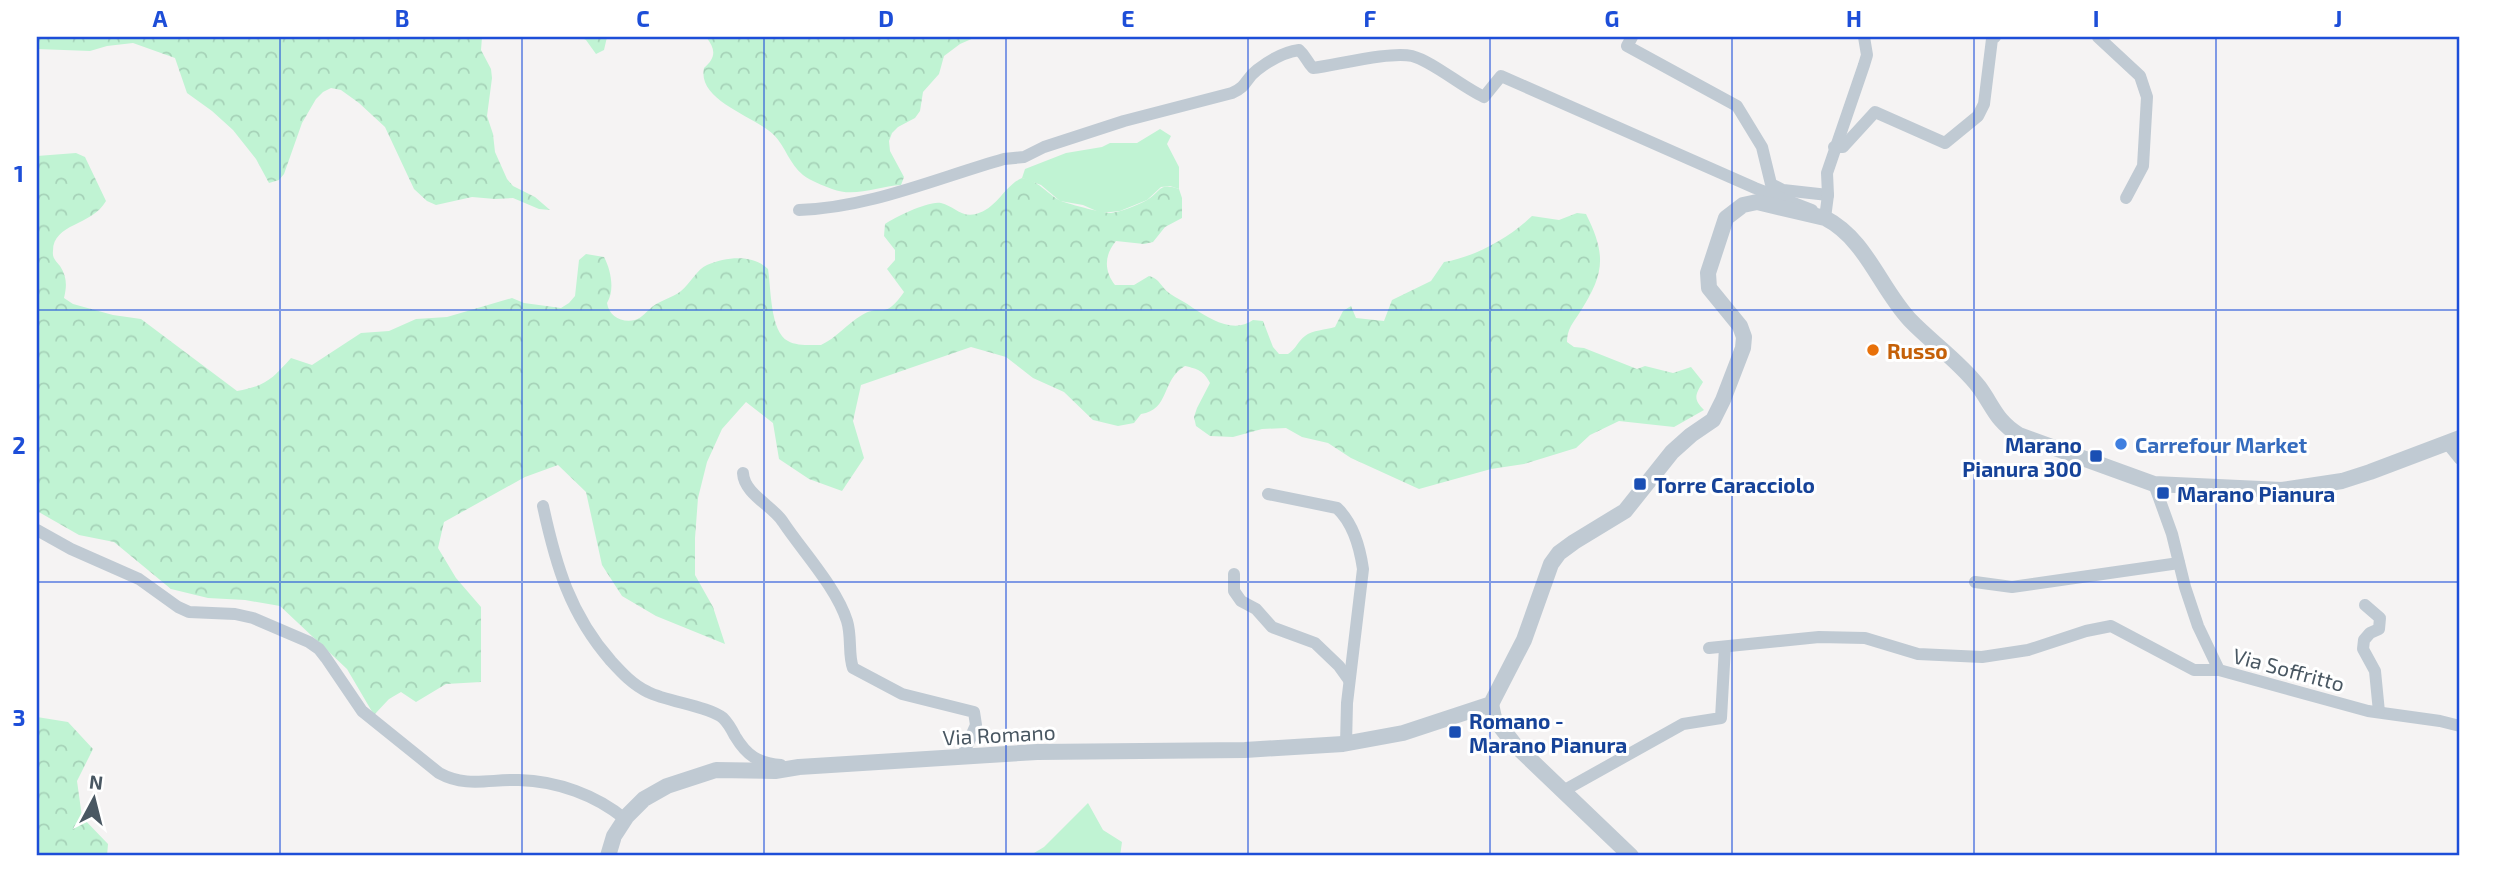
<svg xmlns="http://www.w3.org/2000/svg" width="2497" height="893" viewBox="0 0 2497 893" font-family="'Exo 2',sans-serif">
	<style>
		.grass { fill: #c0f3d3 }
		.forest { fill: url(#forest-crowns) }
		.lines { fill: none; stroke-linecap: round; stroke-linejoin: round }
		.minor { stroke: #c0cad3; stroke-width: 12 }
		.tertiary { stroke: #c0cad3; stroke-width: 16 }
		.grid { fill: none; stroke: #1d4ed8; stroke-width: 2; stroke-opacity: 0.55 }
		.food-dot { fill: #e8710a; stroke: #fff; stroke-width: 2.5 }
		.shop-dot { fill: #3f7fe0; stroke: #fff; stroke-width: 2.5 }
		.transit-dot { fill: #1a4fb4; stroke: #fff; stroke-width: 2.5 }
		.labels { text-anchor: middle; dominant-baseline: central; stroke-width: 6; stroke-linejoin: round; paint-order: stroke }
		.food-label { font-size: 21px; font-weight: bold; fill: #c56008; stroke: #fff; text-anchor: start }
		.transit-label { font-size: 21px; font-weight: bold; fill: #164399; stroke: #fff; text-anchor: start }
		.shop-label { font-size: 21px; font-weight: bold; fill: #366cbe; stroke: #fff; text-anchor: start }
		.street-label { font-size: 21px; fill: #495762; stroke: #fff }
		.neatline { fill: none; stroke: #1d4ed8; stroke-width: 2.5 }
		.grid-label { font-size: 23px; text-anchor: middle; font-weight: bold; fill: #1d4ed8 }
	</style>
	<defs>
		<pattern id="forest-crowns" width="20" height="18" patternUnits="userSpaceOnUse" patternTransform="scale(1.75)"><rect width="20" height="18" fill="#c0f3d3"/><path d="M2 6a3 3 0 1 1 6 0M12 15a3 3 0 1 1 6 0" fill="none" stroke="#a6d2b8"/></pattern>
	</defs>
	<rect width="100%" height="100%" fill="#f5f3f3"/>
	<g class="grass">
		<path d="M 1160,129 L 1171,136 L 1167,144 L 1179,167 L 1179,189 L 1170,186 L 1161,187 L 1147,200 L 1120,211 L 1101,213 L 1083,205 L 1060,201 L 1041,185 L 1022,178 L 1025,169 L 1066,153 L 1102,147 L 1110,143 L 1137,143 Z"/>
		<path d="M 1088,803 L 1103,830 L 1122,842 L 1120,856 L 1029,856 L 1044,847 Z"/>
	</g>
	<g class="forest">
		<path d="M 37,37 L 482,37 L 481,50 L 491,69 L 492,78 L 487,116 L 493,134 L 495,152 L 507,179 L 513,186 L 535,197 L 550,210 L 539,209 L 513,198 L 495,199 L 472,197 L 436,205 L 427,201 L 414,189 L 385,127 L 359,103 L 341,90 L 331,88 L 323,92 L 316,99 L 302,123 L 284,174 L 279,180 L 269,183 L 256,159 L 233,130 L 212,111 L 187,93 L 175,58 L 133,43 L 107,46 L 90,51 L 37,49 Z"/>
		<path d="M 580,37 L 607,37 L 604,50 L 596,54 L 586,40 Z"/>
		<path d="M 706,37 L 998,37 L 976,37 L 960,44 L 944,56 L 939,74 L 923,92 L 920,111 L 915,118 L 898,127 L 892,133 L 889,141 L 890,151 L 904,177 L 901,185 C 878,186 855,198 832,189 C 822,185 811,181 803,175 C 790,165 785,146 774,135 C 755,116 697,101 704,68 C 716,58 716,49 706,37 Z"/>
		<path d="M 76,153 L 85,157 L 106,201 C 92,226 53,223 53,251 C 52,258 56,261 60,266 C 67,277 67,286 64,298 L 73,304 L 113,315 L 141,319 L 237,391 C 266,386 272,379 291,358 L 312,365 L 361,333 L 389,331 L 416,319 L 447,317 L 512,298 L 524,303 L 561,308 L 569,303 L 575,296 L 579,260 L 586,254 L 604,257 C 611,270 615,290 607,303 C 609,316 621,323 635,320 C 642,318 647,311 652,307 C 661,300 672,298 681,291 C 690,284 697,269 707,265 C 727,257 752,254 768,269 C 771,287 770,332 788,341 C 796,346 811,345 821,345 C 836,338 847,324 862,315 C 882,303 883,322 904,292 L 887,269 L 895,260 L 895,250 L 884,236 L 885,224 C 895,217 930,200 941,203 C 954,206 961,218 976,214 C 997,209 1004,186 1022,178 C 1039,181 1045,192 1059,200 C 1064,203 1106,214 1111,213 C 1121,212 1138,205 1147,200 C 1162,191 1158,182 1179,189 L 1182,198 L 1182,218 L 1165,227 L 1153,242 L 1144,244 L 1116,241 C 1104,255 1104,271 1115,285 L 1134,285 L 1149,276 C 1160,279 1161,287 1169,293 C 1177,299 1186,302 1193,308 C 1210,319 1234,334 1253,320 L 1263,321 L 1273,347 L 1279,354 L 1288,354 C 1296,349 1298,341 1305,336 C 1312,330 1326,330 1335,327 L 1343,311 L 1351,306 L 1356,318 L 1384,321 L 1392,300 L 1431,281 L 1444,262 C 1475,257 1509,238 1532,216 L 1559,220 L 1577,213 L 1586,214 C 1607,256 1604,274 1580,312 C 1573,323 1567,329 1567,342 L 1574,347 L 1584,348 L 1637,369 L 1645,366 L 1673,373 L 1691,367 L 1703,382 C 1695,395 1693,399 1704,410 L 1674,427 L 1619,421 L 1590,435 L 1576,448 L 1524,464 L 1491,469 L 1419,489 L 1351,458 L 1328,443 L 1302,437 L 1286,428 L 1262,429 L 1233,437 L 1210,436 L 1196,426 L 1194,417 L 1197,408 L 1210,383 C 1204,371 1198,369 1185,366 C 1161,380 1170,410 1141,414 L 1134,423 L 1118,426 L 1093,420 L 1064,392 L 1033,378 L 1006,357 L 971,347 L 861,385 L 853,421 L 864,458 L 842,491 L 809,479 L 779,459 L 773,423 L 746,402 L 722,429 L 707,462 L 698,498 L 695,538 L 695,575 L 713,607 L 725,644 L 656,616 L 622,596 L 602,565 L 586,492 L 558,465 L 525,477 L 444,522 L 438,548 L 456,578 L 481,607 L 481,682 L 446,684 L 416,702 L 401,692 L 389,699 L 374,715 L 347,669 L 280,606 L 245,600 L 208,598 L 171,589 L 114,542 L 79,535 L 37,511 L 37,156 Z"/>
		<path d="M 37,717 L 68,722 L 93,749 L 77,781 L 82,817 L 108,844 L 107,856 L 37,856 Z"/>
	</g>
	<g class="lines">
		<g class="minor">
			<path d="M 1632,37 L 1627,46 L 1737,106 L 1762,147 L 1771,184 L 1783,190 L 1828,195"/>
			<path d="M 2098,37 L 2140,76 L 2147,97 L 2143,166 L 2126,198"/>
			<path d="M 1834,147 L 1843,147 L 1875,112 L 1945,143 L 1978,116 L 1984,104 L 1992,39 L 1995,37"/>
			<path d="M 799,210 C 869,208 937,178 1004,159 L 1024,157 L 1044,147 L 1124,121 L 1232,93 C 1248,86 1245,79 1257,70 C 1270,60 1283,52 1299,50 C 1306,56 1307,62 1313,68 C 1337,65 1390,51 1412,56 C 1432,61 1462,87 1484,97 L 1501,76 L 1755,188 L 1812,210"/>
			<path d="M 1825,218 L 1828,195 L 1827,173 L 1864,65 L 1867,55 L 1864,37"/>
			<path d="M 2447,443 L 2460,459"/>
			<path d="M 743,473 C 744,494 773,506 783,522 C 803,552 836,587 847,621 C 852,637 848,655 853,668 L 902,694 L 974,712 L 976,725 L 962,757"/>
			<path d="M 2154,484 L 2172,534 L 2185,587 L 2198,626 L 2219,670 L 2368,711 L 2440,721 L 2460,726"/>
			<path d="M 1268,494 L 1337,508 C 1353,523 1360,548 1363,569 L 1347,703 L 1346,744"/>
			<path d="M 543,506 C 556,566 570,614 611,661 C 622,673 633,685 648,692 C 668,702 708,706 723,718 C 728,723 732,730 735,736 C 747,756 758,763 781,765"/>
			<path d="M 37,530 L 71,549 L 139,579 L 178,607 L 189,612 L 235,614 L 253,618 L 309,642 L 319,649 L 326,658 L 362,711 L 439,773 C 466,788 490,779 519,780 C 557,781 596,795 625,819"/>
			<path d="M 1234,574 L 1234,591 L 1241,601 L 1256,609 L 1272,627 L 1315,643 L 1339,666 L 1349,680"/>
			<path d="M 1975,582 L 2012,587 L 2179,563"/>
			<path d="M 2365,605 L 2380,618 L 2379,629 L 2370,633 L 2364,640 L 2363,649 L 2375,671 L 2379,712"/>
			<path d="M 1709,648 L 1819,637 L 1865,638 L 1918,654 L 1982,657 L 2028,650 L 2086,631 L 2111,626 L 2194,670 L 2219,670"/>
			<path d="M 1563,791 L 1683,724 L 1721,718 L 1725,647"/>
		</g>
		<g class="tertiary">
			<path d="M 1491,704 L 1494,718 L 1514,744 L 1631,856"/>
			<path d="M 608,856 L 614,836 L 627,816 L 644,799 L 667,786 L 716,770 L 775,771 L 799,767 L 1037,752 L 1245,750 L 1343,744 L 1403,733 L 1491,704 L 1524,640 L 1551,564 L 1559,553 L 1574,542 L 1625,511 L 1672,452 L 1691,435 L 1713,420 L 1723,400 L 1743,348 L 1744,337 L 1740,326 L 1709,288 L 1708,273 L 1726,218 L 1743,205 L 1757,202 L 1825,218 C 1866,239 1880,288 1910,320 C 1932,343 1959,361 1979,387 C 1993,406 1996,421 2019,435 L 2154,484 L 2282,490 L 2342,481 L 2370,472 L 2460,438"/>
		</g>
	</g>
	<path class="grid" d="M 280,37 L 280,856M 522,37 L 522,856M 764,37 L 764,856M 1006,37 L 1006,856M 1248,37 L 1248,856M 1490,37 L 1490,856M 1732,37 L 1732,856M 1974,37 L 1974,856M 2216,37 L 2216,856M 37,310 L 2460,310M 37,582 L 2460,582"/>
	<circle class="food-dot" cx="1873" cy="350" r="7"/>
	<circle class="shop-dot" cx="2121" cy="444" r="7"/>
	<g class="transit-dot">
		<rect x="2089" y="449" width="14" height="14" rx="3.5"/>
		<rect x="1633" y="477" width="14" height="14" rx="3.5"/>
		<rect x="2156" y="486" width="14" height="14" rx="3.5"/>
		<rect x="1448" y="725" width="14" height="14" rx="3.5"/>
	</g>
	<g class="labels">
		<g class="food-label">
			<text x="1887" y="350">Russo</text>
		</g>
		<g class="transit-label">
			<text x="2082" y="444" text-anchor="end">Marano<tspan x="2082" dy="24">Pianura 300</tspan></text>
			<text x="1654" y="484">Torre Caracciolo</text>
			<text x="2177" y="493">Marano Pianura</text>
			<text x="1469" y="720">Romano -<tspan x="1469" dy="24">Marano Pianura</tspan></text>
		</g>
		<g class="shop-label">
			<text x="2135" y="444">Carrefour Market</text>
		</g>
		<g class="street-label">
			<text transform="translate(2289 669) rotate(15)">Via Soffritto</text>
			<text transform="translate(999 734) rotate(-3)">Via Romano</text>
		</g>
	</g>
	<rect width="2497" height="893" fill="none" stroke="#ffffff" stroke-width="77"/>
	<g transform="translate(94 799) rotate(7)" stroke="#ffffff" stroke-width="5" paint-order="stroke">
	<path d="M0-5L12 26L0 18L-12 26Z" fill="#495762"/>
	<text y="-10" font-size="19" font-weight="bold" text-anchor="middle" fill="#495762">N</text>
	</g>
	<rect x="38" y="38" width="2420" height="816" class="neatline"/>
	<g class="grid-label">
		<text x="160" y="27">A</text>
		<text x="402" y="27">B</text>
		<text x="643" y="27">C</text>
		<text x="886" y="27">D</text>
		<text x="1128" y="27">E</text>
		<text x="1370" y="27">F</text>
		<text x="1612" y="27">G</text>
		<text x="1854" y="27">H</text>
		<text x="2096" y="27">I</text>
		<text x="2338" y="27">J</text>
		<text x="19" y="182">1</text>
		<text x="19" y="454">2</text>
		<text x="19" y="726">3</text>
	</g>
</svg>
